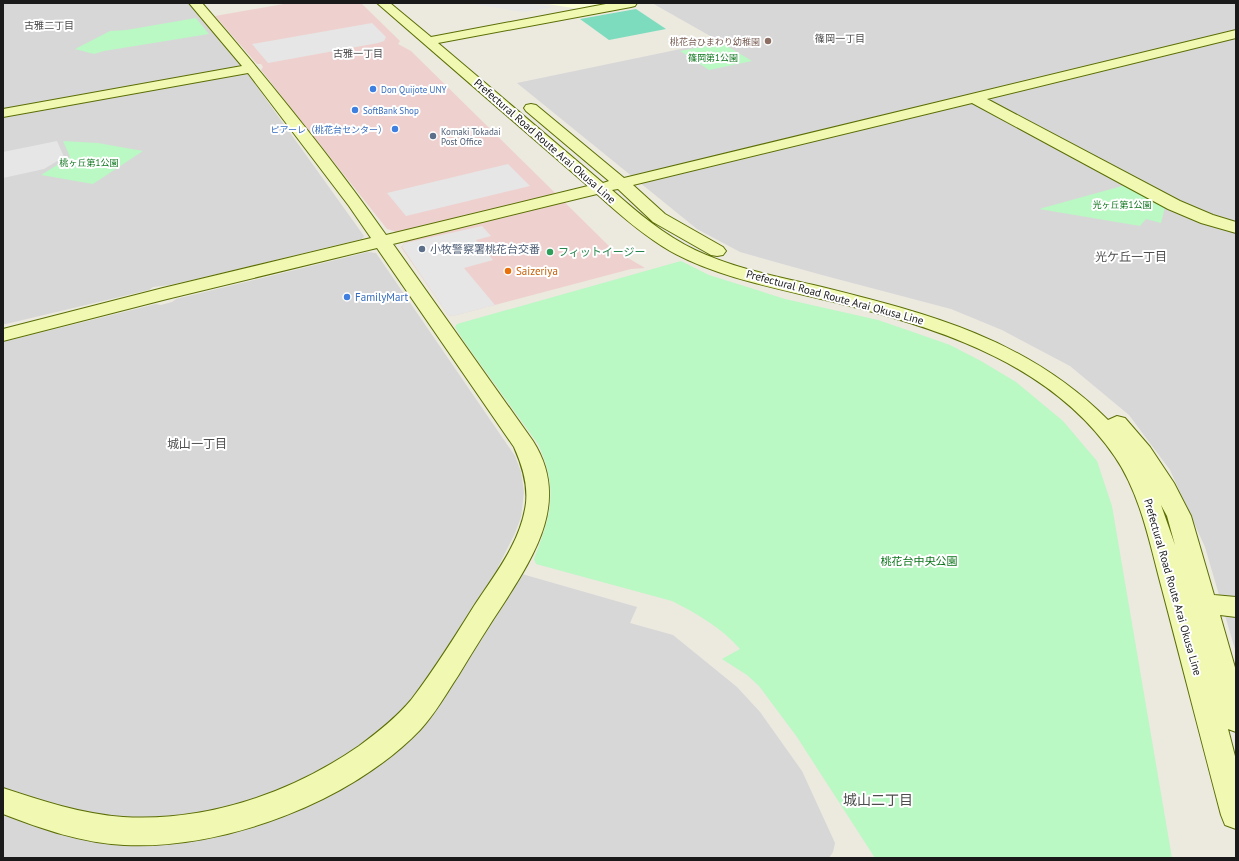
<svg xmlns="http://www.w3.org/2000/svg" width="1239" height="861" viewBox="0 0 1239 861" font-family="'PT Sans','Noto Sans JP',sans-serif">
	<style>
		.residential { fill: #d8d7d7 }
		.commercial { fill: #eed1ce }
		.education { fill: #fcffd6 }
		.park { fill: #baf8c4 }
		.pitch { fill: #7ddcbe }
		.parking { fill: #e6e6e6 }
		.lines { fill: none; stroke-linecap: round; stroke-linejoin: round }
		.secondary-casing { stroke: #5b6e05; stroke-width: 2 }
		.secondary { fill: #f0f8b1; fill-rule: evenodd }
		.education-dot { fill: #8d6e63; stroke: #fff; stroke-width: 1.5 }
		.shop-dot { fill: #3f7fe0; stroke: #fff; stroke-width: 1.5 }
		.service-dot { fill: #5c6f8a; stroke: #fff; stroke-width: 1.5 }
		.leisure-dot { fill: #2e9e5b; stroke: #fff; stroke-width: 1.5 }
		.food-dot { fill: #e8710a; stroke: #fff; stroke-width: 1.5 }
		.labels { text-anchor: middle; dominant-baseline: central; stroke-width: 4; stroke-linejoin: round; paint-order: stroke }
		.far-education-label { font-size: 9px; fill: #785e54; stroke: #fff; text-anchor: end }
		.far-park-label { font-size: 9px; fill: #0c751c; stroke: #fff }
		.far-shop-label { font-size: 9px; fill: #366cbe; stroke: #fff; text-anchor: start }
		.far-service-label { font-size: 9px; fill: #4e5e75; stroke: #fff; text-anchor: start }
		.far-neighbourhood-label { font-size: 10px; fill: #4d4d4d; stroke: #fff }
		.street-label { font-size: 11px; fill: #1a1a1a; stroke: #fff }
		.service-label { font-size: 11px; fill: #4e5e75; stroke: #fff; text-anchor: start }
		.leisure-label { font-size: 11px; fill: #27864d; stroke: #fff; text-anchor: start }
		.food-label { font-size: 11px; fill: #c56008; stroke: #fff; text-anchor: start }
		.shop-label { font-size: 11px; fill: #366cbe; stroke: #fff; text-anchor: start }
		.park-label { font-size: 11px; fill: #0c751c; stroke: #fff }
		.neighbourhood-label { font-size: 12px; fill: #4d4d4d; stroke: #fff }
		.near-neighbourhood-label { font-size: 14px; fill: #4d4d4d; stroke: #fff }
	</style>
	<rect width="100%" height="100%" fill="#ece9df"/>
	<g class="residential">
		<path d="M 3,3 L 188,3 L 241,65 L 237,68 L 241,73 L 248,74 L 364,236 L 362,239 L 170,285 L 153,287 L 149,290 L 6,324 L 3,324 Z"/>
		<path d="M 652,3 L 1236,3 L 1236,653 L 1205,547 L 1170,470 L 1129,415 L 1070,366 L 1002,330 L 951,309 L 822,275 L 740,252 L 697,229 L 517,83 L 719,41 Z"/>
		<path d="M 368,252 L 376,253 L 515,456 L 521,472 L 524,492 L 521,517 L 515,533 L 498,567 L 637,607 L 630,623 L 673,635 L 737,687 L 760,712 L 802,771 L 835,843 L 833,852 L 829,858 L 3,858 L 3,342 L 156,304 L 161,305 L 172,302 L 176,299 Z"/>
	</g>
	<path class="commercial" d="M 289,3 L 361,3 L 400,41 L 398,44 L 411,51 L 611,248 L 645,268 L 631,269 L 453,316 L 448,315 L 401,247 L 405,243 L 394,231 L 387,229 L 261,70 L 263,67 L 261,64 L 257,64 L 215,16 Z"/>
	<path class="education" d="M 542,3 L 613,3 L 579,9 Z"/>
	<g class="park">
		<path d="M 196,18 L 209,34 L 104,51 L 94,54 L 75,49 L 110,31 L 126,30 Z"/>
		<path d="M 722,43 L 752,61 L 709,70 L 680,51 Z"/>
		<path d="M 63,141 L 98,143 L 143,151 L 93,184 L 41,175 L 70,157 Z"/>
		<path d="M 1122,186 L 1126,186 L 1165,207 L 1161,223 L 1146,219 L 1140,226 L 1039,209 Z"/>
		<path d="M 681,261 L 709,275 L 785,299 L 878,320 L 913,332 L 950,345 L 981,361 L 1016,382 L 1063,421 L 1097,461 L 1112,506 L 1172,858 L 875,858 L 797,737 L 759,686 L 747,675 L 722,659 L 740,649 C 722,628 696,613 672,601 L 536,564 L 534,559 C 551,515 559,490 538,444 L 463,340 L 455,327 L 457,324 Z"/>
	</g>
	<path class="pitch" d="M 636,9 L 666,29 L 609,40 L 580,19 Z"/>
	<g class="parking">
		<path d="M 467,3 L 525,3 L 553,7 L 524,12 Z"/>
		<path d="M 372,23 L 386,37 L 384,41 L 378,43 L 268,63 L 252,44 Z"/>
		<path d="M 57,141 L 64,157 L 44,169 L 3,178 L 3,152 Z"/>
		<path d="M 508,164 L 530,186 L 406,216 L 387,193 Z"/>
		<path d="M 482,226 L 491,236 L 476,240 L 493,260 L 464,268 L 495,305 L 453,316 L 448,315 L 402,247 L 405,243 Z"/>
	</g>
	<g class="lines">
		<g class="secondary-casing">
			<path id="secondary" d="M 189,3 L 202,3 C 266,77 329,154 386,235 L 588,186 L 377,3 L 390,3 L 431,37 L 611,3 L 637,3 L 635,6 L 631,7 L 438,43 L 603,183 L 609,181 L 526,111 L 524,108 L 526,105 L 531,104 L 536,105 L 624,178 L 1236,30 L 1236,38 L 987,99 L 1180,201 L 1213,215 L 1236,222 L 1236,233 L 1201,223 L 1168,209 L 972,103 L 633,185 L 665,214 L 723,247 L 726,251 L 723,255 L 717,256 L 711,255 L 653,222 L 618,189 L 612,190 C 638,213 664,235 695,250 C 735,269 780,277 822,287 C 930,314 1027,339 1108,420 L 1117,416 L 1125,418 L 1150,447 L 1174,483 L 1191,516 L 1214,595 L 1236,597 L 1236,617 L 1220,615 L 1236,671 L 1236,732 L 1228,729 L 1236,760 L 1236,829 L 1225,825 L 1221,815 C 1201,740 1182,664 1162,589 C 1150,545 1141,495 1115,457 C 1054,367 946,330 846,305 C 788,290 722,280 670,251 C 643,235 620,215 597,194 L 393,244 L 533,441 C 570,499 536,553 504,603 C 488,627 473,651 458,676 C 446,694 435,714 420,730 C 351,802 223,850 124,845 C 82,843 42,829 3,814 L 3,788 C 42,801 82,814 123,817 C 207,822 291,793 359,746 C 378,732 396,718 411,700 C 434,670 454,638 474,606 C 495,574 521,542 526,503 C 528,483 522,465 514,447 L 377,248 L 167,299 L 3,341 L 3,329 L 163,288 L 371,238 L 349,206 L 248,73 L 3,117 L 3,109 L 242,66 ZM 1161,505 L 1167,516 L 1175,545 Z"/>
		</g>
		<use href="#secondary" class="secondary"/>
	</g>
	<circle class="education-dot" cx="768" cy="41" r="4"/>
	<g class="shop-dot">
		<circle cx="373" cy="89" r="4"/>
		<circle cx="355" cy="110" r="4"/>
		<circle cx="395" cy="129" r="4"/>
		<circle cx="347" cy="297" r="4"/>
	</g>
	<g class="service-dot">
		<circle cx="433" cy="136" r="4"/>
		<circle cx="422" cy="249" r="4"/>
	</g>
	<circle class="leisure-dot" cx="550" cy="252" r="4"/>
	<circle class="food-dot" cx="508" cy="271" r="4"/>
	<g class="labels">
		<g class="far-education-label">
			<text x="760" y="41">桃花台ひまわり幼稚園</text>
		</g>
		<g class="far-park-label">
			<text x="713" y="57">篠岡第1公園</text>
			<text x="89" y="162">桃ヶ丘第1公園</text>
			<text x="1122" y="204">光ヶ丘第1公園</text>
		</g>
		<g class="far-shop-label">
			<text x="381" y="89">Don Quijote UNY</text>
			<text x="363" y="110">SoftBank Shop</text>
			<text x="387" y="129" text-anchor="end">ピアーレ（桃花台センター）</text>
		</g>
		<g class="far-service-label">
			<text x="441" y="131">Komaki Tokadai<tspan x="441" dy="10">Post Office</tspan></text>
		</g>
		<g class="far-neighbourhood-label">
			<text x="49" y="25">古雅二丁目</text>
			<text x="840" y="38">篠岡一丁目</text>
			<text x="358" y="53">古雅一丁目</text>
		</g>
		<g class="street-label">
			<text transform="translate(545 141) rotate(41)">Prefectural Road Route Arai Okusa Line</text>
			<text transform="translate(835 297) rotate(15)">Prefectural Road Route Arai Okusa Line</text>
			<text transform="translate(1173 587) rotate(74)">Prefectural Road Route Arai Okusa Line</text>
		</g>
		<g class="service-label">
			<text x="430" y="249">小牧警察署桃花台交番</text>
		</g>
		<g class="leisure-label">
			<text x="558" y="252">フィットイージー</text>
		</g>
		<g class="food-label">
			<text x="516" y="271">Saizeriya</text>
		</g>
		<g class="shop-label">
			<text x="355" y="297">FamilyMart</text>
		</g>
		<g class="park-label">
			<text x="919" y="561">桃花台中央公園</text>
		</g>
		<g class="neighbourhood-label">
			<text x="1131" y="256">光ケ丘一丁目</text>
			<text x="197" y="443">城山一丁目</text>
		</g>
		<g class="near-neighbourhood-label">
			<text x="878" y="800">城山二丁目</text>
		</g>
	</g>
	<rect width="1239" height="861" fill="none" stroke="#1a1a1a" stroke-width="8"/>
</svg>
